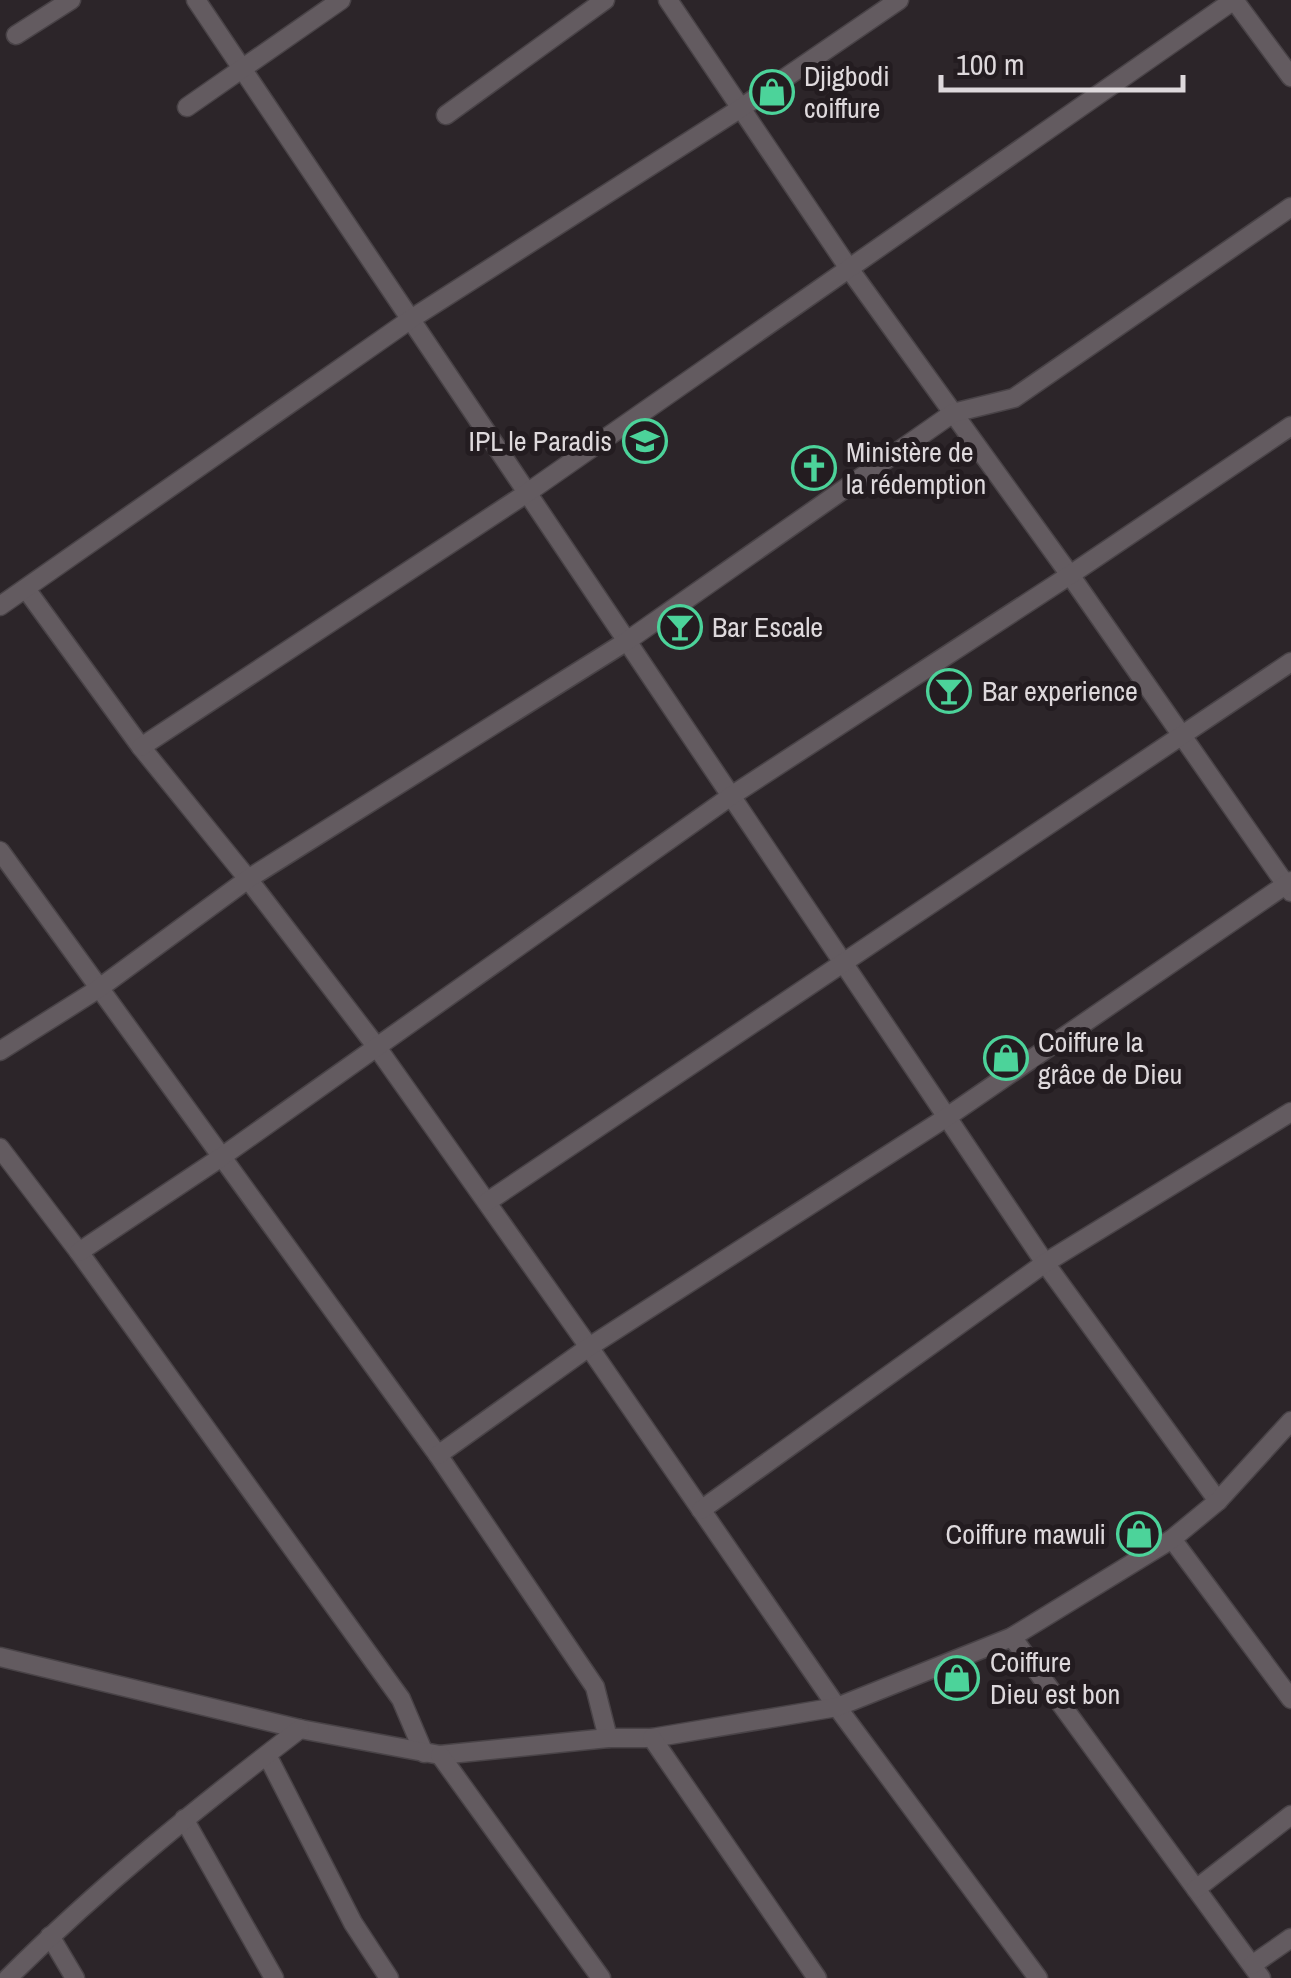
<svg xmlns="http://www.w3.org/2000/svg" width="1291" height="1978" viewBox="0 0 1291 1978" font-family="'Archivo Narrow',sans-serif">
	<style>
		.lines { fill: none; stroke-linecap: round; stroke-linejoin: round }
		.street-casing { stroke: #494347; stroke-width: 21 }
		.street { stroke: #635b60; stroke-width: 18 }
		.labels { text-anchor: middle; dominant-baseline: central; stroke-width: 10; stroke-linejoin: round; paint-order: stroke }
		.poi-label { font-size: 28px; fill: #ded9dc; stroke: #231c20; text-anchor: start }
	</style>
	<rect width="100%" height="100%" fill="#2c2529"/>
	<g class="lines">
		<g class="street-casing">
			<g id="street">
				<path d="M 196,0 L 1045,1263 L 1218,1501"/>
				<path d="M 668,0 L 850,270 L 1070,575 L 1291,892"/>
				<path d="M 16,35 L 71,0"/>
				<path d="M 187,107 L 341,0"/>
				<path d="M 446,115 L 605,0"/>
				<path d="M 26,589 L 141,747 L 248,879 L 376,1046 L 589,1347 L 837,1707 L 1038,1978"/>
				<path d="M 0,606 L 411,319 L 741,108 L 899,0"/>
				<path d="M 141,747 L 527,493 L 1234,0 L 1291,77"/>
				<path d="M 0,851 L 438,1455 L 595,1687 L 608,1738"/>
				<path d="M 0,1051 L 98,989 L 248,879 L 627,641 L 953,413 L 1014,398 L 1291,207"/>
				<path d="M 0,1148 L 79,1252 L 401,1699 L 424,1753"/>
				<path d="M 487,1202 L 1291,662"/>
				<path d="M 79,1252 L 220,1158 L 731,796 L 1070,575 L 1291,426"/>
				<path d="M 438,1455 L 589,1347 L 947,1117 L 1291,881"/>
				<path d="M 701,1510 L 1045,1263 L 1291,1112"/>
				<path d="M 1172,1539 L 1291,1699"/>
				<path d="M 1012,1637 L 1261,1978"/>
				<path d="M 0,1657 L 300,1729 L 440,1755 L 608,1738 L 652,1738 L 837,1707 L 1012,1637 L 1172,1539 L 1218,1501 L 1291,1421"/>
				<path d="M 652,1738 L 817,1978"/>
				<path d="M 267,1755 L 353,1923 L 389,1978"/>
				<path d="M 440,1755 L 601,1978"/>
				<path d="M 184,1819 L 274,1978"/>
				<path d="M 1196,1889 L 1291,1815"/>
				<path d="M 50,1936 L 75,1978"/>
				<path d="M 1252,1965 L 1291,1938"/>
				<path d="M 8,1978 C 99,1887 198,1807 300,1729"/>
			</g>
		</g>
		<use href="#street" class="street"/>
	</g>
	<defs>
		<g id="shop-ring" transform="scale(2.25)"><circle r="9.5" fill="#231c20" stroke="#4cd39a" stroke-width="1.5"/><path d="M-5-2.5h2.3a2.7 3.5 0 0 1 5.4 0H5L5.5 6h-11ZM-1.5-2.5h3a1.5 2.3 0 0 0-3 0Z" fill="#4cd39a"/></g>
		<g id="school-ring" transform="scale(2.25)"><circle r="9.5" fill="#231c20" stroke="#4cd39a" stroke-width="1.5"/><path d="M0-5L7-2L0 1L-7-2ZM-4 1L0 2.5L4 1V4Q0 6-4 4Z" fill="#4cd39a"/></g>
		<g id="church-ring" transform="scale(2.25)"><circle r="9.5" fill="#231c20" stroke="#4cd39a" stroke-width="1.5"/><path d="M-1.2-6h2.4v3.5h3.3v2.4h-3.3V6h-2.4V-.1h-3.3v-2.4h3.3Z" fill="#4cd39a"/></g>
		<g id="bar-ring" transform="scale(2.25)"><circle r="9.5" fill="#231c20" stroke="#4cd39a" stroke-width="1.5"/><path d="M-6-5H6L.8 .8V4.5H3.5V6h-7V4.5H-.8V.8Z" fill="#4cd39a"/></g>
	</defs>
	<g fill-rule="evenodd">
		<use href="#shop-ring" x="772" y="92"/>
		<use href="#school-ring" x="645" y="441"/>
		<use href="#church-ring" x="814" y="468"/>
		<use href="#bar-ring" x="680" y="627"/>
		<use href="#bar-ring" x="949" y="691"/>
		<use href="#shop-ring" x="1006" y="1058"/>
		<use href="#shop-ring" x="1139" y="1534"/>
		<use href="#shop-ring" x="957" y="1678"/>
	</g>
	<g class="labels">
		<g class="poi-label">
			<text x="804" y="76">Djigbodi<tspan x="804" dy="32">coiffure</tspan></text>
			<text x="612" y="441" text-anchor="end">IPL le Paradis</text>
			<text x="846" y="452">Ministère de<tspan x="846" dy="32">la rédemption</tspan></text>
			<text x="712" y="627">Bar Escale</text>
			<text x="982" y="691">Bar experience</text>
			<text x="1038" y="1042">Coiffure la<tspan x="1038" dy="32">grâce de Dieu</tspan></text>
			<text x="1106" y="1534" text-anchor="end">Coiffure mawuli</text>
			<text x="990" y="1662">Coiffure<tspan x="990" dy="32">Dieu est bon</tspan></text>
		</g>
	</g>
	<path d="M941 75v15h242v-15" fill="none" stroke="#ded9dc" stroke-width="5"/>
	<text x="956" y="75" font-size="30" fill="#ded9dc" stroke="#231c20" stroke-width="8" paint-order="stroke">100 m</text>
</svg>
